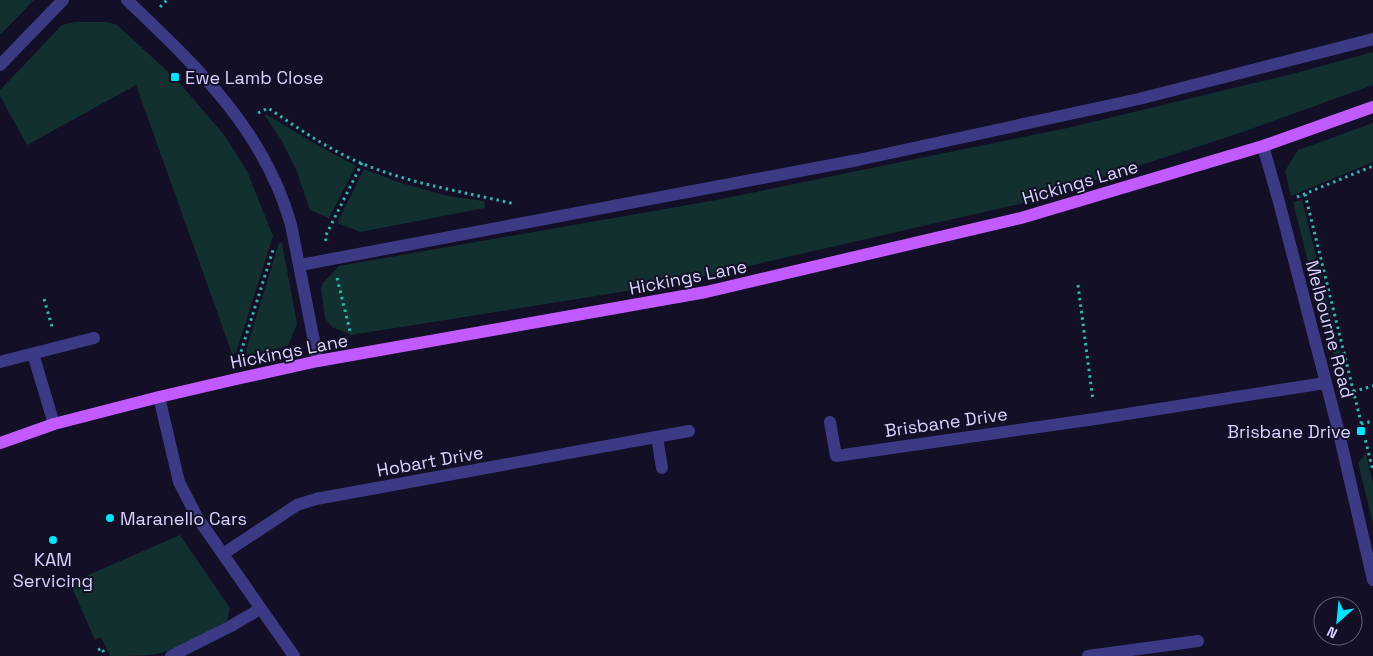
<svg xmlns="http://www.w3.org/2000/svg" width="1373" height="656" viewBox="0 0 1373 656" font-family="'Space Grotesk',sans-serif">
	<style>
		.green { fill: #12302f }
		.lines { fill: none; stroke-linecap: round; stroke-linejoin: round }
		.path { stroke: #2fb8b0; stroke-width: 3; stroke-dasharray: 2.5 4; stroke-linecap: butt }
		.minor { stroke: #3d3a85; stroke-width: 12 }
		.major { stroke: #c25bff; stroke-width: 12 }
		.poi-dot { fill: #00e5ff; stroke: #130f26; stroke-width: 2 }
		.labels { text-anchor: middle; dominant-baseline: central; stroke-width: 4; stroke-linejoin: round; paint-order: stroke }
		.poi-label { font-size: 18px; fill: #d9d4ff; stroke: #130f26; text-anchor: start }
		.street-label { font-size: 18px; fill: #d9d4ff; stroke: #130f26 }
	</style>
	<rect width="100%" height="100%" fill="#130f26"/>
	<g class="green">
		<path d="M 0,0 L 34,0 L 0,35 Z"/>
		<path d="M 75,22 L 107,22 L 117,25 L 177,80 L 225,136 L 247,171 L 273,236 L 236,353 L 232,354 L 229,345 L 136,85 L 27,145 L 0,96 L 0,90 L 62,25 Z"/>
		<path d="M 1373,52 L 1373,85 L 1237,134 L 1024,203 L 665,285 L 351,335 L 332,327 L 325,318 L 321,289 L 323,283 L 339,266 L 716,200 L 1067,128 L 1292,74 Z"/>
		<path d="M 266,114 L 312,142 L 356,166 L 329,218 L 310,210 L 296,169 L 282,141 L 265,116 Z"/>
		<path d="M 1373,123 L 1373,162 L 1291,196 L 1285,171 L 1298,150 Z"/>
		<path d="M 364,169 L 398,182 L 448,196 L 484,201 L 485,208 L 360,232 L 337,223 Z"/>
		<path d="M 1302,200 L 1344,368 L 1330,349 L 1293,202 Z"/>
		<path d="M 279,243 L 282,243 L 297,324 L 288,346 L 247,355 L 246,350 Z"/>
		<path d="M 1366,454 L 1373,484 L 1373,524 L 1358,462 Z"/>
		<path d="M 180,535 L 230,608 L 227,621 C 206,632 180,649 157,654 C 141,656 125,656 110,656 L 101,637 L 95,640 L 70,583 Z"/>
	</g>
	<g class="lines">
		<g class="path">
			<path d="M 160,7 L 167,0"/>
			<path d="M 258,113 L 268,108 C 298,128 329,150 363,164 C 412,184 464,192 515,204"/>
			<path d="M 1305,194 L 1373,471"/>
			<path d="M 1297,197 L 1373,166"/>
			<path d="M 326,241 L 325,237 L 362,163"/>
			<path d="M 337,278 L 351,335"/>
			<path d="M 1078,285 L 1093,401"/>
			<path d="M 44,299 L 53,330"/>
			<path d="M 239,358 L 274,247"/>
			<path d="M 1347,393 L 1373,386"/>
			<path d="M 1361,424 L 1373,421"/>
			<path d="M 98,650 L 102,648 L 105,656"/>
		</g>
		<g class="minor">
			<path d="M 127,0 C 197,67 264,129 291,225 L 318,361"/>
			<path d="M 0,65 L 63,0"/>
			<path d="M 1263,146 L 1279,202 L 1338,429 L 1373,580"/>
			<path d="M 300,265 L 858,160 L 1139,99 L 1373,39"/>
			<path d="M 33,354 L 54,424"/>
			<path d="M 0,362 L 94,338"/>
			<path d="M 159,397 L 179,482 L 197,517 L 294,656"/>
			<path d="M 830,422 L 836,456 L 1095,419 L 1325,383"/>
			<path d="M 657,437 L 662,468"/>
			<path d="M 223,554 L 297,505 L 316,499 L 689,431"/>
			<path d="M 171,656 L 231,626 L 260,609"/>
			<path d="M 1088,656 L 1198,641"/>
		</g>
		<path class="major" d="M 0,443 L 54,424 L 159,397 L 232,380 L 318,361 L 706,292 L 1021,218 L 1263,146 L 1373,107"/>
	</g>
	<g class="poi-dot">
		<rect x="170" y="72" width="10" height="10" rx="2.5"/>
		<rect x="1356" y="426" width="10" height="10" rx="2.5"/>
		<circle cx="110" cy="518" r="5"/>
		<circle cx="53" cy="540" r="5"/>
	</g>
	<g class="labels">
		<g class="poi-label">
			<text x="185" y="77">Ewe Lamb Close</text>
			<text x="1351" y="431" text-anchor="end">Brisbane Drive</text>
			<text x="120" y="518">Maranello Cars</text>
			<text x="53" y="559" text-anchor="middle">KAM<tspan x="53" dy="21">Servicing</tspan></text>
		</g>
		<g class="street-label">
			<text transform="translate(1080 182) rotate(-16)">Hickings Lane</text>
			<text transform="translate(688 277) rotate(-11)">Hickings Lane</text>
			<text transform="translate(1330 329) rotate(75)">Melbourne Road</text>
			<text transform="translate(289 351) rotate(-11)">Hickings Lane</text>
			<text transform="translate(946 422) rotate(-8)">Brisbane Drive</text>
			<text transform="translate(430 461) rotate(-10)">Hobart Drive</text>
		</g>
	</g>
	<g transform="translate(1338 621) rotate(207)"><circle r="24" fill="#130f26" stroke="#625e7d"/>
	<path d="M0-4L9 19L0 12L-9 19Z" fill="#00e5ff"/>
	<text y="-8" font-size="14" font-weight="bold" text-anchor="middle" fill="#d9d4ff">N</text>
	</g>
</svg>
